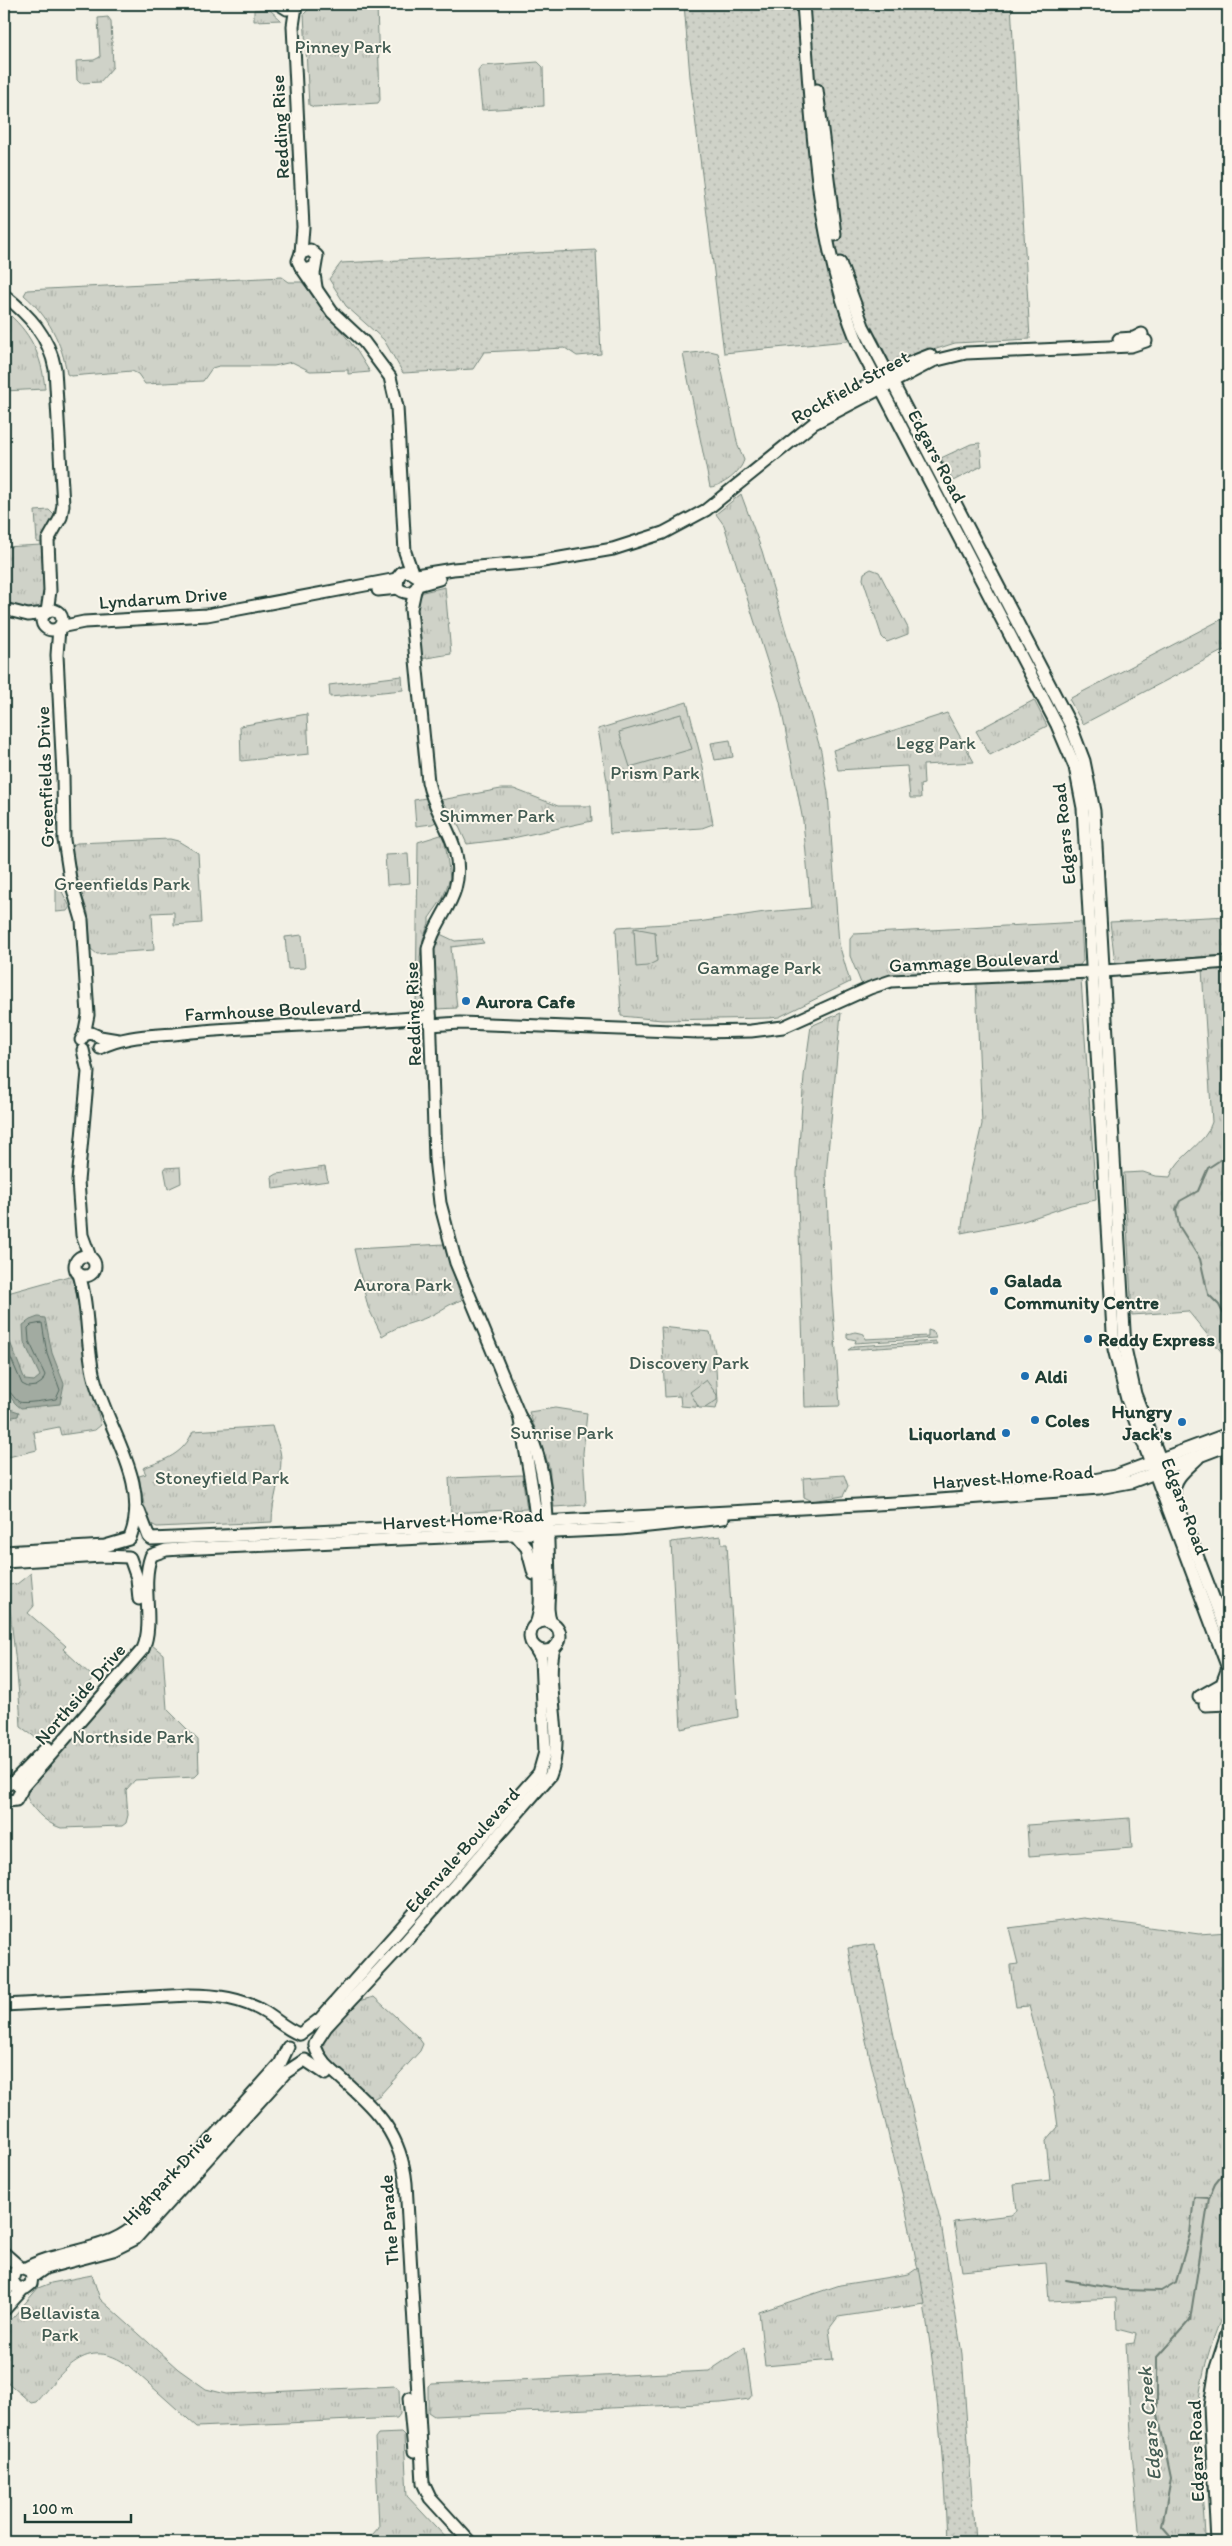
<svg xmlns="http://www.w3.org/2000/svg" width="1232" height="2546" viewBox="0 0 1232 2546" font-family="Itim,sans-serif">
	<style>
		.grass { fill: url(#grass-dots); stroke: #77887e }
		.park { fill: url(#park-tufts); stroke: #77887e }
		.garden { fill: #cfd2c8; stroke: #77887e }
		.water { fill: #a2aba1; stroke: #6e7f75 }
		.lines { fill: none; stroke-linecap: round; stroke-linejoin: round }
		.shore { stroke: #536960; stroke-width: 1 }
		.stream { stroke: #6e7f75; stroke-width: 2 }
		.secondary-casing { stroke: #1f3d34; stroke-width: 15 }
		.secondary { stroke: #fbf7ec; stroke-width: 11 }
		.poi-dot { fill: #1f6fb2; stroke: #fbf7ec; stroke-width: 2 }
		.labels { text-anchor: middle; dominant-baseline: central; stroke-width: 4; stroke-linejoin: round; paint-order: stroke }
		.park-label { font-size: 19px; fill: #425b52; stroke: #fbf7ec }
		.street-label { font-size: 19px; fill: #1f3d34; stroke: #fbf7ec }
		.poi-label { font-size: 19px; font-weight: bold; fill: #1f3d34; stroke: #fbf7ec; text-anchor: start }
		.water-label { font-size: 20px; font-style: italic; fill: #465e55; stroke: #fbf7ec }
	</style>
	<defs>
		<pattern id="grass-dots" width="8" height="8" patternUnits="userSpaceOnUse" patternTransform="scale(1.25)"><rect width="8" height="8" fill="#cfd2c8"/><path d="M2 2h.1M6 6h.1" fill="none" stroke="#b1b5ac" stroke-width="1.8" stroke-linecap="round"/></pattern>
		<pattern id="park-tufts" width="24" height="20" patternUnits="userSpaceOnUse" patternTransform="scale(1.25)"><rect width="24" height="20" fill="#cfd2c8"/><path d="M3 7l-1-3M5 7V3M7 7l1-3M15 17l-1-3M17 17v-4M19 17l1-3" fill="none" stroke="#b1b5ac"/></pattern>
	</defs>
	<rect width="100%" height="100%" fill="#f2f0e5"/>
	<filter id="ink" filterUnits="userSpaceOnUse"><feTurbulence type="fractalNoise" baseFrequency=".02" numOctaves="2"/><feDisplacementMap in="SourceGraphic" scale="10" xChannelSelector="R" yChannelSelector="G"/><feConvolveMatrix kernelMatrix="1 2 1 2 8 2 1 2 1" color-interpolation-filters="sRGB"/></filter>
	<g filter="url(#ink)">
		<g class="grass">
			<path d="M 684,4 L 1011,4 L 1030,339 L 955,343 L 890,364 L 878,338 L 724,353 L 690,77 Z"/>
			<path d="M 596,250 L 601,354 L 577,356 L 565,348 L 484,352 L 473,369 L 403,373 L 384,340 L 346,306 L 329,279 L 341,263 Z"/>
			<path d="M 980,443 L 982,466 L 953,481 L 941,458 L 971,444 Z"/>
			<path d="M 49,510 L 54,515 C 53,525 43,531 41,543 L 37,542 L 35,511 Z"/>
			<path d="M 928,1330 L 934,1332 L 936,1338 L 855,1343 L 856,1340 L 847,1338 L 847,1334 L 855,1332 L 864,1334 L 865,1339 L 928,1336 Z"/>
			<path d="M 935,1341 L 937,1344 L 848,1350 L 854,1346 Z"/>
			<path d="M 875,1944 L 896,2046 L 941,2224 L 962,2354 L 975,2542 L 947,2542 C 943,2437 932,2333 910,2230 C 891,2136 863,2044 848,1948 Z"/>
		</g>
		<g class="park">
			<path d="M 377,5 L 380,100 L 378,103 L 314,107 L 309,105 L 304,14 L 309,9 Z"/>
			<path d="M 269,9 L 281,20 L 254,21 L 254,10 Z"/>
			<path d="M 108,17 L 111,21 L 113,67 L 100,82 L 80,83 L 77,80 L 76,61 L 94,60 L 100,57 L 98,18 Z"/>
			<path d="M 538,62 L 543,67 L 544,106 L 482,110 L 478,71 L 482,66 Z"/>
			<path d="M 282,277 L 289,282 L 302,282 L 355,348 L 370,372 L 348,374 L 348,370 L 310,371 L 292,362 L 274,366 L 219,366 L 212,368 L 203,381 L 145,384 L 138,374 L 132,371 L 71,376 L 67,374 C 62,342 48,316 24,295 L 27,290 Z"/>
			<path d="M 4,310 C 30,331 42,355 45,389 L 4,391 Z"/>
			<path d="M 710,351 L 718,353 L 738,446 L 744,460 C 740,473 723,486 710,487 L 683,354 Z"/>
			<path d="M 741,494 L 762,551 L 821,751 L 828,793 L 839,944 L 850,982 L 779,1017 L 770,1018 L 662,1020 L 621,1016 L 616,930 L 618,927 L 698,922 L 765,912 L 811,908 L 803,821 L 780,702 L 724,525 L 716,514 Z"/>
			<path d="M 41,545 L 45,599 L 43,607 C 31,615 17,608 4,604 L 4,547 Z"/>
			<path d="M 871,569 L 879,572 L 908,628 L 908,634 L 887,642 L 882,637 L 863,579 L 864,573 Z"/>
			<path d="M 445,587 L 451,654 L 420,659 L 417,602 L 423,592 Z"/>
			<path d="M 1228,616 L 1228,648 L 1083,724 L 1069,699 Z"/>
			<path d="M 402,676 L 403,690 L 330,697 L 329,685 Z"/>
			<path d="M 1034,700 L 1047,726 L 990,755 L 976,731 Z"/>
			<path d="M 687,702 L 702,762 L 713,824 L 702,828 L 610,834 L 607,781 L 598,729 Z"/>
			<path d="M 947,713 L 974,762 L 923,765 L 924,784 L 920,785 L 921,798 L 910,798 L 907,766 L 838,770 L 833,750 Z"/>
			<path d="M 307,714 L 309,754 L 241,761 L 240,726 Z"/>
			<path d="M 730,740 L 733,757 L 715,760 L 711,743 Z"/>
			<path d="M 501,789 L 514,789 L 558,806 L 591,806 L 592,821 L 508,839 L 467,844 L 455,818 L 441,800 Z"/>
			<path d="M 426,798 L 436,822 L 432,824 L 416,826 L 414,800 Z"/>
			<path d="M 444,834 L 450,878 L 443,898 L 429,918 L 429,923 L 423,939 L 420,957 L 422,1007 L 416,1009 L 418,842 Z"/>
			<path d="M 170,839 L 178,841 L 198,853 L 202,923 L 174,925 L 174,912 L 152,913 L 154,950 L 97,954 L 91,949 L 88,913 L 73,869 L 71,846 L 77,843 Z"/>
			<path d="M 58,884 L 70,907 L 67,911 L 56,912 L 56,888 Z"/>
			<path d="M 1228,916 L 1228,955 L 1115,963 L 1110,922 Z"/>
			<path d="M 1081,922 L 1083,961 L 1080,965 L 904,975 L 867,985 L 861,983 L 850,956 L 850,939 L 854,934 Z"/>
			<path d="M 440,934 L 455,941 L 481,939 L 484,943 L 451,947 L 457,1008 L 436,1009 L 432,942 L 436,935 Z"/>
			<path d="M 1228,968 L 1228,1360 L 1188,1311 L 1132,1315 L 1124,1173 L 1143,1172 L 1155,1176 L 1170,1177 C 1178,1154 1206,1145 1212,1122 L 1202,969 Z"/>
			<path d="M 1081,979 L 1096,1200 L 1071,1205 L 1024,1221 L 961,1233 L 968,1185 L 982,1124 L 976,982 Z"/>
			<path d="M 841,1013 L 826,1174 L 831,1282 L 840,1406 L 805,1407 L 797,1173 L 804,1076 L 811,1026 Z"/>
			<path d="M 180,1167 L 181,1183 L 168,1189 L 164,1168 Z"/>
			<path d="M 325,1167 L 328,1181 L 273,1189 L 272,1177 L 277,1174 Z"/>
			<path d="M 444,1244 L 462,1300 C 448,1304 443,1310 430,1316 C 413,1324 400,1324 382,1336 L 368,1307 L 354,1249 Z"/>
			<path d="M 69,1276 L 76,1280 L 79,1289 L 86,1368 L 101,1425 L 95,1430 L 61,1435 L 59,1427 L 34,1432 L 37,1450 L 4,1458 L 4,1294 Z"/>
			<path d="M 661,1327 L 710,1332 L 715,1352 L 718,1402 L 716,1409 L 681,1406 L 680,1396 L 665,1397 Z"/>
			<path d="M 555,1408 L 587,1413 L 583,1453 L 586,1505 L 554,1507 L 549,1466 L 529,1412 Z"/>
			<path d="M 272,1426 C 275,1438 281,1447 281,1460 C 281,1479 272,1499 272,1522 L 157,1527 L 147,1522 L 139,1476 L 146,1474 L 143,1468 C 165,1460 184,1454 193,1431 Z"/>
			<path d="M 522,1475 L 527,1509 L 451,1513 L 449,1478 Z"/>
			<path d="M 844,1475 L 848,1486 L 843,1496 L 812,1501 L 804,1497 L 803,1478 Z"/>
			<path d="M 721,1536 L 722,1544 L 727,1544 L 738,1717 L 681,1729 L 671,1542 Z"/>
			<path d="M 31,1573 L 34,1606 L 28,1613 L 66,1646 L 63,1649 L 94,1678 L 39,1740 L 21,1727 C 19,1680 12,1635 8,1587 L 8,1585 L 17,1584 Z"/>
			<path d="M 152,1645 L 163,1654 L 167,1709 L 198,1740 L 199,1773 L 195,1777 L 135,1780 L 126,1790 L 128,1815 L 126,1823 L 122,1826 L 61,1828 C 45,1823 30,1808 25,1792 L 31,1782 L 147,1658 Z"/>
			<path d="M 1130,1818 L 1132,1848 L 1029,1856 L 1027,1825 Z"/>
			<path d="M 1084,1918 L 1199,1934 L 1228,1932 L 1228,2303 C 1212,2337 1200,2375 1198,2413 C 1197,2454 1203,2495 1205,2536 L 1202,2539 L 1143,2542 L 1140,2540 L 1132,2452 L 1126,2344 L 1134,2343 L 1136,2334 L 1117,2329 L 1116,2298 L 1049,2301 L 1046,2263 L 962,2271 L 954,2222 L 1011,2215 L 1017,2211 L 1014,2184 L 1050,2180 L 1046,2141 L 1058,2127 L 1054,2098 L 1029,2006 L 1016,2007 L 1010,1968 L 1010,1965 L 1018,1964 L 1009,1928 Z"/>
			<path d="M 374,1997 L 418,2037 L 423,2044 L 420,2051 L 380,2095 L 373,2099 L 367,2096 L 335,2065 L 331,2064 C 321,2052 318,2046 326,2033 L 330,2032 L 358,2001 Z"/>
			<path d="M 919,2267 L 925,2304 L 838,2317 L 829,2329 L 833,2360 L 765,2366 L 759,2312 L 840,2285 L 909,2274 Z"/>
			<path d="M 92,2275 L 100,2299 L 178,2369 L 206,2389 L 226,2394 L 395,2386 L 399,2389 L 400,2414 L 397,2418 L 197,2427 L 129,2366 C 86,2334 63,2372 36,2402 L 31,2403 L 4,2379 L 4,2328 L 38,2288 L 51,2283 Z"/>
			<path d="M 745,2347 L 752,2395 L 749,2399 L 721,2403 L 434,2416 L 428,2412 L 428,2387 L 432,2384 L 709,2371 Z"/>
			<path d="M 401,2433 L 404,2436 L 407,2496 L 450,2542 L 366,2542 L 379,2527 L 375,2438 L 378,2434 Z"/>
		</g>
		<g class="garden">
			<path d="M 681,714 L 692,749 L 630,767 L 619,732 Z"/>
			<path d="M 408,854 L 410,883 L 387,885 L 385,855 Z"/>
			<path d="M 634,928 L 655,932 L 657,961 L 647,966 L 636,967 Z"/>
			<path d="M 302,935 L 305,968 L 288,969 L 285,937 Z"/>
			<path d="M 706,1380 L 717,1395 L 717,1400 L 705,1408 L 699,1408 L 690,1392 Z"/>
		</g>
		<g class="water">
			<path d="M 38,1317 L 45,1318 L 52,1353 L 64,1384 L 60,1404 L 21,1408 C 0,1395 4,1360 4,1335 L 10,1342 L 25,1380 L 34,1381 L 40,1376 L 24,1342 L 23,1325 L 30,1320 Z"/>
			<path d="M 4,1407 L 19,1412 L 18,1416 L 8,1418 L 8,1424 L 4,1429 Z"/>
		</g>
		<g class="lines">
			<path class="shore" d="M 4,1342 L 22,1384 L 28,1387 L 36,1386 L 42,1382 L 45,1375 L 29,1341 L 28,1328 L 31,1325 L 42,1323 L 47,1354 L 60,1390 L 56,1399 C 49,1400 24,1404 19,1402 C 13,1398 11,1390 4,1389"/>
			<g class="stream">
				<path d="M 1228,1155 L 1208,1168 L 1198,1191 L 1180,1201 L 1176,1209 L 1179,1226 L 1200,1259 L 1208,1294 L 1219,1305 L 1228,1323"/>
				<path d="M 1066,2280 L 1122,2290 L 1161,2291 L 1176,2282 L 1190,2234 L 1194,2197 L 1208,2198"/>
				<path d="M 1176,2542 L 1162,2526 L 1171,2478 L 1157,2410 L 1157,2357 L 1190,2320 L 1209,2198 L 1215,2184 L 1228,2168"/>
			</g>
			<g class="secondary-casing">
				<g id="secondary">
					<path d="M 279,4 L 287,9 L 298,4"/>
					<path d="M 803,4 C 812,118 814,239 859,346 L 1057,725 L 1075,767 L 1083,808 L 1114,1349 L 1127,1399 L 1228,1668"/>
					<path d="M 296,6 L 293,26 L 303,227 L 301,253"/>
					<path d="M 817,90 L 835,235"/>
					<path d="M 840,263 L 863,326 L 1070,724 L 1084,761 L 1094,811 L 1125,1348 L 1135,1394 L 1228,1636"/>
					<path d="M 301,267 L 332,312 L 364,342 L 390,377 L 397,407 L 405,552 L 412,572"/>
					<path d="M 315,267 L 306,270 L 301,267 L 298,261 L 301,253 L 310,250 L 317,256 L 314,274 L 316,287"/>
					<path d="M 4,295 C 29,315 49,336 55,369 L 63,505 L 61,517 L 48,540 L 50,591 L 47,612"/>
					<path d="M 1119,339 L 1134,338 L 1142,334"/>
					<path d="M 815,415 L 902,366 L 930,355"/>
					<path d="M 416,575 L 453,569 L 537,562 L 613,549 L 663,533 L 706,510 L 814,423 L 933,361 L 966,353 L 1131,346 L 1146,341"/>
					<path d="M 417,576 L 409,571 L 402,572 L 398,577 L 397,587 C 404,595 414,594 418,585 L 439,579"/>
					<path d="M 378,590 L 398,588"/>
					<path d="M 415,590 L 411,609 L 428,782 C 436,821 467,845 455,889 C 449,910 433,926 428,949 L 435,1159 L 440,1203 L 456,1263 L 519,1415 C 529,1468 539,1520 540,1575 C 540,1592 542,1609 536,1624"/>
					<path d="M 4,609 L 28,615 L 46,613"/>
					<circle cx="52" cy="620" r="10"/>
					<path d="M 60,627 L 84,622 L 207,615 L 397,579"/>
					<path d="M 59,628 L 57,655 L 63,775 L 64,840 L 70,879 L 82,920 L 88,1015 L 84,1035"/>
					<path d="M 430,1025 L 460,1023 L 698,1032 L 751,1031 L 783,1027 L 870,988 L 891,981 L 1090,972 L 1228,962"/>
					<path d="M 81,1040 L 84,1035 L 91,1033 L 100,1037 L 118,1040"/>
					<path d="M 100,1048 C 122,1036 149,1036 174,1034 C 259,1024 345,1026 430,1016"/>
					<path d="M 83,1050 L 88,1072 L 78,1181 L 82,1235 L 90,1257"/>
					<circle cx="85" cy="1266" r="10"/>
					<path d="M 79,1274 C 89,1307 86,1340 93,1373 C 105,1427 152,1482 130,1538"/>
					<path d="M 520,1417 C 551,1462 547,1528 549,1581 C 550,1596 545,1608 551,1623"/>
					<path d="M 968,1490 L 1088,1481 L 1115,1476 L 1228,1434"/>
					<path d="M 1174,1493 C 1174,1477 1187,1469 1198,1458"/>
					<path d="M 139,1511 L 149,1537"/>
					<path d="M 516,1535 L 527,1548 L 534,1574"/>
					<path d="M 151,1539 L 522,1523 L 913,1502 L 1099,1488 L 1131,1482 L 1228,1445"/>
					<path d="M 4,1552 L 105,1546 L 129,1539"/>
					<path d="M 152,1555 L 166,1550 L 180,1549 L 621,1529 L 723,1518"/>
					<path d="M 130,1558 L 137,1578 L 139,1599"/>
					<path d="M 4,1562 L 102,1556 L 129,1557"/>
					<circle cx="545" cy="1636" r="15"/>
					<path d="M 1201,1696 L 1228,1696"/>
					<path d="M 1199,1697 L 1222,1684 L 1228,1668"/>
					<path d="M 1205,1705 L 1228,1704"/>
					<path d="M 13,1782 L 47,1747"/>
					<path d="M 4,1786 L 13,1782 L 19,1785 L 21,1791 L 16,1800 L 8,1801 L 4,1797"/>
					<path d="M 21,1789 L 143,1649 C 155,1621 140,1587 151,1556"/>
					<path d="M 4,2005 L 189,1995 C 216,1995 242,1998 266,2013 C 277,2020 286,2029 299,2034"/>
					<path d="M 300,2034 L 320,2019 L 539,1773 L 545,1752 L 541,1658 L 534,1646"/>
					<path d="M 315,2044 L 326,2027 L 405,1942 L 550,1776 C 566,1736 544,1689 554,1648"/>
					<path d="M 315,2046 C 320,2062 332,2070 344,2081 C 378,2111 401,2135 406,2183 L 423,2483 L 430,2498 L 470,2542"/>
					<path d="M 305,2060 L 326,2074"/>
					<path d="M 4,2253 L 21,2268"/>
					<path d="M 24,2269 C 57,2250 103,2252 132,2228 L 280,2064 L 288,2047"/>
					<path d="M 32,2277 L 30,2272 L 21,2268 L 15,2271 L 12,2280 L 17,2288 L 26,2288 L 31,2284 L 32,2277 L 45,2268 L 113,2250 L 135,2239 L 285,2073 L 303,2061"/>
					<path d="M 4,2296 L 12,2280"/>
					<path d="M 4,2310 L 23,2289"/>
					<path d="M 409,2398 L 414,2451"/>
					<path d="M 1217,2542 L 1210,2406 L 1216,2368 L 1228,2331"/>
					<path d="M 1227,2542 C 1223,2484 1210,2420 1228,2363"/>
				</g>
			</g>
			<use href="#secondary" class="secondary"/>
		</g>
	</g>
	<g class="poi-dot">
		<circle cx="466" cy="1001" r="5"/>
		<circle cx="994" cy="1291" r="5"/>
		<circle cx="1088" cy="1339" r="5"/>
		<circle cx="1025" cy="1376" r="5"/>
		<circle cx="1035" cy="1420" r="5"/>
		<circle cx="1182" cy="1422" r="5"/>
		<circle cx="1006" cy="1433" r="5"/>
	</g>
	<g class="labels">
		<g class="park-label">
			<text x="343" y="46">Pinney Park</text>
			<text x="936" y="742">Legg Park</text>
			<text x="655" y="772">Prism Park</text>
			<text x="497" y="815">Shimmer Park</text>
			<text x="122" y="883">Greenfields Park</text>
			<text x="759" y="967">Gammage Park</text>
			<text x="403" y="1284">Aurora Park</text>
			<text x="689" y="1362">Discovery Park</text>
			<text x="562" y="1432">Sunrise Park</text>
			<text x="222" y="1477">Stoneyfield Park</text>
			<text x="133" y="1736">Northside Park</text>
			<text x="60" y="2312">Bellavista<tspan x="60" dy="22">Park</tspan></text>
		</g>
		<g class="street-label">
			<text transform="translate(280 127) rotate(-93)">Redding Rise</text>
			<text transform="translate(850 387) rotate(-29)">Rockfield Street</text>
			<text transform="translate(937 456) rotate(62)">Edgars Road</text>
			<text transform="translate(163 598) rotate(-4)">Lyndarum Drive</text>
			<text transform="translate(45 777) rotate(-92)">Greenfields Drive</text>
			<text transform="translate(1064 834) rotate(-96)">Edgars Road</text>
			<text transform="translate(974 961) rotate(-3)">Gammage Boulevard</text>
			<text transform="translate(273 1010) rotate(-3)">Farmhouse Boulevard</text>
			<text transform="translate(413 1014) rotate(-92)">Redding Rise</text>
			<text transform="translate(1013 1477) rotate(-4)">Harvest Home Road</text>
			<text transform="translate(1185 1506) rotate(69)">Edgars Road</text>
			<text transform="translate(463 1519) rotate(-3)">Harvest Home Road</text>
			<text transform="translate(80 1694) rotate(-49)">Northside Drive</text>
			<text transform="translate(462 1850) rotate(-48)">Edenvale Boulevard</text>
			<text transform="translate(167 2178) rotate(-47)">Highpark Drive</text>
			<text transform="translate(389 2220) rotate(-94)">The Parade</text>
			<text transform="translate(1196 2451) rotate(-92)">Edgars Road</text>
		</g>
		<g class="poi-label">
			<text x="476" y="1001">Aurora Cafe</text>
			<text x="1004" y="1280">Galada<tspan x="1004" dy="22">Community Centre</tspan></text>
			<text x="1098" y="1339">Reddy Express</text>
			<text x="1035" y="1376">Aldi</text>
			<text x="1172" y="1411" text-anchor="end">Hungry<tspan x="1172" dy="22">Jack's</tspan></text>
			<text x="1045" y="1420">Coles</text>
			<text x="996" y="1433" text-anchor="end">Liquorland</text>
		</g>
		<g class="water-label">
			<text transform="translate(1149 2424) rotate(-95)">Edgars Creek</text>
		</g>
	</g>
	<rect width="1232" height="2546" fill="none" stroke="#fbf7ec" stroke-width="20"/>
	<rect x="10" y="10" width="1212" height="2526" fill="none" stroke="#1f3d34" stroke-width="2" filter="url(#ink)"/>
	<path d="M25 2514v8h106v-8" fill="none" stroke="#1f3d34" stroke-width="2.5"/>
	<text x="32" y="2514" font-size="15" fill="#1f3d34" stroke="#fbf7ec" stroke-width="4" paint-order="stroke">100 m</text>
</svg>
